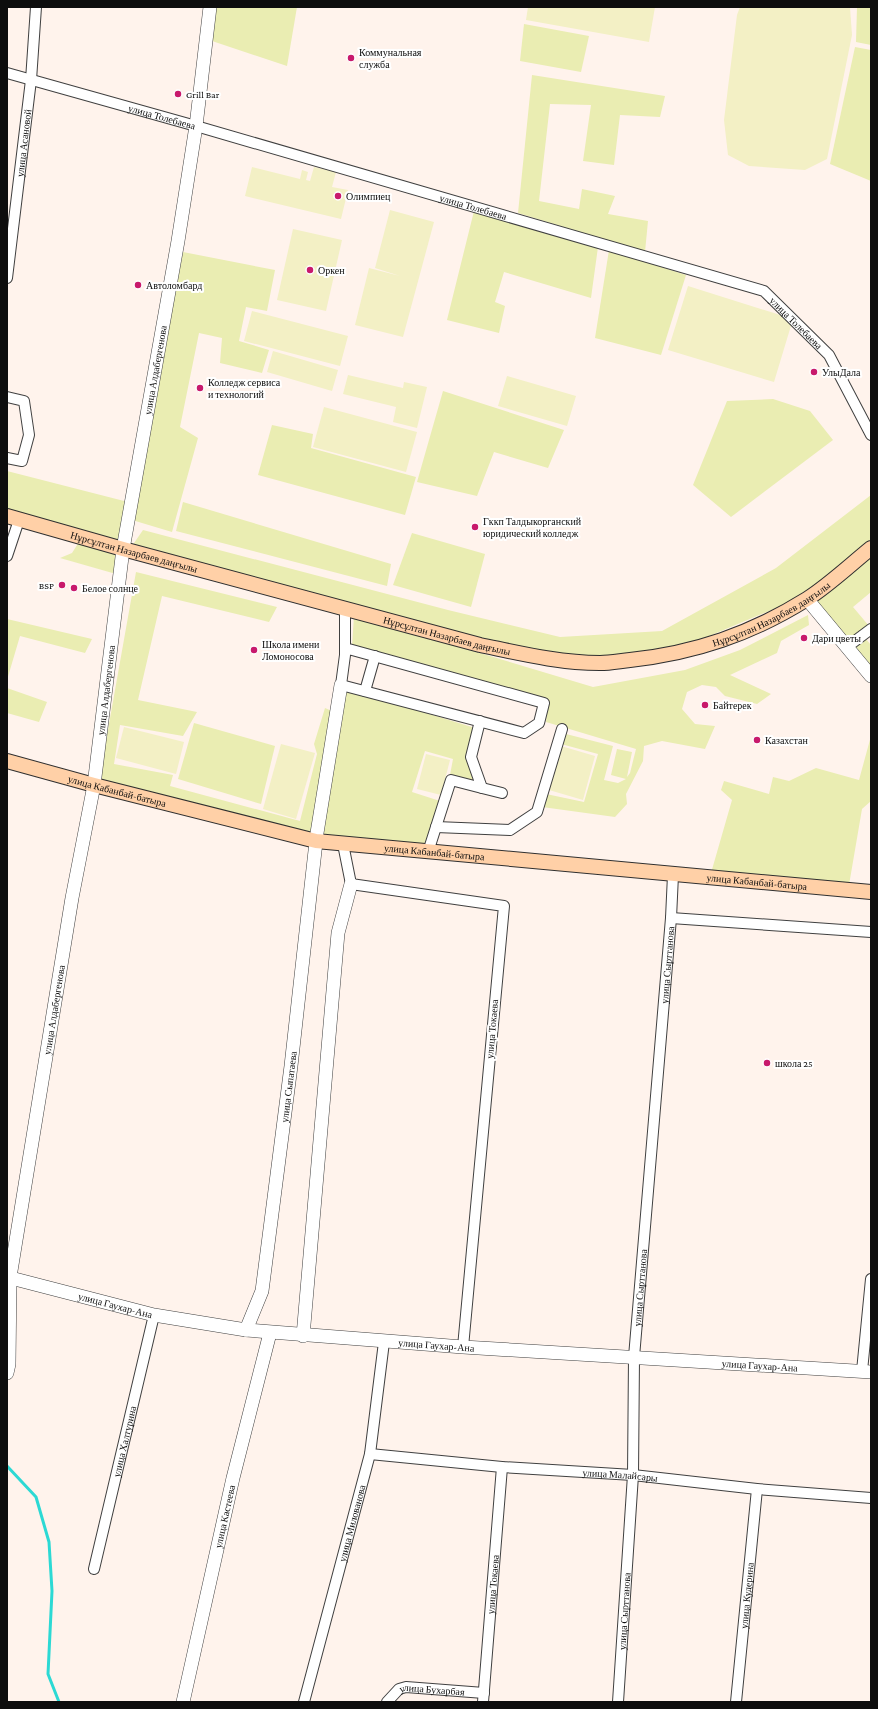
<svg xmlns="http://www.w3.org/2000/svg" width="878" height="1709" viewBox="0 0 878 1709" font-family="'Crimson Pro',serif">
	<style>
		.green { fill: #eaedb2 }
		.pitch { fill: #f3f0c5 }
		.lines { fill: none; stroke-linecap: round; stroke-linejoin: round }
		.stream { stroke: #2cd9d4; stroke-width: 3 }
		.minor-casing { stroke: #404040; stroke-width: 12 }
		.tertiary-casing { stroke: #404040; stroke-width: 14 }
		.secondary-casing { stroke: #2f2f2f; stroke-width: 16 }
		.minor { stroke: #fff; stroke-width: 10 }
		.tertiary { stroke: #fff; stroke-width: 13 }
		.secondary { stroke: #ffd0a7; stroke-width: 14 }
		.poi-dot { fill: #c8196c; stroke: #fff; stroke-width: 1.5 }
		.labels { text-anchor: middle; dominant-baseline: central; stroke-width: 4; stroke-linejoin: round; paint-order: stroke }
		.poi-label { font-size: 10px; fill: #0d0d0d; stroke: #fff; text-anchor: start }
		.street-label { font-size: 10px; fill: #0d0d0d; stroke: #fff }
	</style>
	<rect width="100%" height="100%" fill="#fff3ec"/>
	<g class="green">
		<path d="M 216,7 L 297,7 L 287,66 L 212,41 Z"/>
		<path d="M 857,7 L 871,7 L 871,45 L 856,42 Z"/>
		<path d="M 524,24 L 589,36 L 581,72 L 520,61 Z"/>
		<path d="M 855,47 L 871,50 L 871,181 L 830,164 Z"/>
		<path d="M 532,75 L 665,96 L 660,117 L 620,115 L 614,165 L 583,161 L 591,105 L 550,104 L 539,201 L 579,209 L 582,189 L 615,196 L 608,214 L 648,221 L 645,252 L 518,213 Z"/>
		<path d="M 474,211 L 598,247 L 591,298 L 504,272 L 495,302 L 505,306 L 499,333 L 447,320 Z"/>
		<path d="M 609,250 L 686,275 L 661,355 L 595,338 Z"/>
		<path d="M 183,252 L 275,270 L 267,311 L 246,307 L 239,341 L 269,350 L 262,373 L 220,363 L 222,338 L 199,333 L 180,427 L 198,438 L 172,532 L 132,520 Z"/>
		<path d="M 443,391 L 564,430 L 548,468 L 494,452 L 477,496 L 417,482 Z"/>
		<path d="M 773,399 L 810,411 L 833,440 L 731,517 L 693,485 L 727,401 Z"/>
		<path d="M 272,425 L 313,434 L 311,448 L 416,477 L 405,515 L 258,475 Z"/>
		<path d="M 7,471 L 128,502 L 120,542 L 7,512 Z"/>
		<path d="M 871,495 L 871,539 L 800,598 L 695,642 L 604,658 L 495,648 L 132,546 L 143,530 L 448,610 L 560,637 L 662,631 L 776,568 Z"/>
		<path d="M 183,502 L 391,564 L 387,586 L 176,531 Z"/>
		<path d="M 412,533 L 485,554 L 471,607 L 393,585 Z"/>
		<path d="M 79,542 L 120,552 L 116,574 L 60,558 L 72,553 Z"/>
		<path d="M 871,550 L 871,592 L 853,607 L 869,626 L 848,643 L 811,599 Z"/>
		<path d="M 136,572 L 277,607 L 269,622 L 162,596 L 138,700 L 197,712 L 183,736 L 120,725 L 114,764 L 173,775 L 170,786 L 300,821 L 317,754 L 314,744 L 325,708 L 332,711 L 311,835 L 99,780 Z"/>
		<path d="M 354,615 L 593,687 L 685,670 L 740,650 L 808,615 L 809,625 L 781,641 L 777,653 L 730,675 L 771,694 L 757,704 L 725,696 L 716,687 L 702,685 L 687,692 L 682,709 L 695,724 L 715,726 L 705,749 L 662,741 L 644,746 L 643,761 L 626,794 L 627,804 L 615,817 L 542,807 L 546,794 L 584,802 L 598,754 L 561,744 L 566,734 L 613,746 L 604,780 L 618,783 L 626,779 L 611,775 L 617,749 L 632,752 L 627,777 L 630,773 L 636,749 L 546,722 L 548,701 L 352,647 Z"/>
		<path d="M 7,619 L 92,639 L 85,653 L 20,636 L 7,680 Z"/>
		<path d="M 865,638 L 871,645 L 871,670 L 852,646 Z"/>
		<path d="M 7,688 L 47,702 L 39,722 L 7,713 Z"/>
		<path d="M 345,688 L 475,728 L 468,757 L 474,782 L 450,775 L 453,759 L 425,751 L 412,792 L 440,801 L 426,849 L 320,836 Z"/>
		<path d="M 194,723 L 275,746 L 261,804 L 178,779 Z"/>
		<path d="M 871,736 L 871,801 L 862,809 L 849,885 L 711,873 L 732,800 L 721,790 L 724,781 L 769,794 L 773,777 L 789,781 L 816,768 L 859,780 Z"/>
	</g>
	<g class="pitch">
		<path d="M 528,7 L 655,7 L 649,42 L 526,20 Z"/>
		<path d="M 740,7 L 850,7 L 852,35 L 827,159 L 805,170 L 749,166 L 728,155 L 724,120 L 737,15 Z"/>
		<path d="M 252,167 L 300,179 L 302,170 L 308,172 L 306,180 L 310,181 L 314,167 L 336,172 L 332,187 L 348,190 L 341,219 L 245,196 Z"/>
		<path d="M 390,210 L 434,222 L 403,337 L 355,325 L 369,268 L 400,276 L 375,268 Z"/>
		<path d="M 293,229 L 342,240 L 326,311 L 277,300 Z"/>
		<path d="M 688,286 L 793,319 L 774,382 L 668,350 Z"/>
		<path d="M 252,311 L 348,336 L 340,366 L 244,341 Z"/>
		<path d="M 273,351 L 338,370 L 332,391 L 267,372 Z"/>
		<path d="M 348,375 L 403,388 L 404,382 L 427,387 L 417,428 L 393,422 L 396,407 L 343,394 Z"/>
		<path d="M 507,376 L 576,396 L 567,426 L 498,406 Z"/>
		<path d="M 324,407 L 417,432 L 406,472 L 313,447 Z"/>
		<path d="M 124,727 L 184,742 L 176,774 L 116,758 Z"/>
		<path d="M 281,744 L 315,753 L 296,819 L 263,809 Z"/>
		<path d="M 561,746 L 595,756 L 583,800 L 549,790 Z"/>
		<path d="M 426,754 L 450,760 L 441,795 L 417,789 Z"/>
	</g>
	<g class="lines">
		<path class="stream" d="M 7,1466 L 36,1497 L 49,1542 L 52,1591 L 48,1674 L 59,1702"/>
		<g class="minor-casing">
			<g id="minor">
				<path id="s1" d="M 7,73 L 196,126 L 764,291 L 829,355 L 871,435"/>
				<path id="s2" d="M 7,278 L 31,80 L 36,7"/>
				<path d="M 7,397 L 24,401 L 29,435 L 22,461 L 7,458"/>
				<path d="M 7,556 L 19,520"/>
				<path d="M 345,609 L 345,655 L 341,685 L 524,733 L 539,723 L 544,703 L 345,648"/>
				<path d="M 847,647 L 871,629"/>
				<path d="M 365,691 L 375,656"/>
				<path d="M 482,788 L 502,793"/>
				<path d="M 436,827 L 510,830 L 537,812 L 562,729"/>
				<path d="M 343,844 L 351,884 L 504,906 L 463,1347"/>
				<path d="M 428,852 L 451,780 L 482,788 L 471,757 L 480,721"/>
				<path d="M 671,918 L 871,932"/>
				<path d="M 862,1371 L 871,1279"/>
				<path id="s3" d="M 370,1454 L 502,1467 L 633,1475 L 757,1489 L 871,1498"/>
				<path id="s4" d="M 94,1569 L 154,1315"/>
				<path id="s5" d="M 304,1702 L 370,1454 L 384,1342"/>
				<path id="s6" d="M 387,1702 L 399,1689 L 406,1687 L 484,1693"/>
				<path id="s7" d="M 483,1702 L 502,1467"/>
				<path id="s8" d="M 618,1702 L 633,1475 L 634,1357 L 671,918 L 673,875"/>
				<path id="s9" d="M 736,1702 L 757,1489"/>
			</g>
		</g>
		<g class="tertiary-casing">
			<g id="tertiary">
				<path d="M 807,599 L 871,676"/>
				<path id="s10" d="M 7,1277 L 154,1315 L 246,1330 L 463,1347 L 871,1372"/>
				<path id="s11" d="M 246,1330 L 262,1291 L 291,1066 L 317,833 L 341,685"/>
				<path d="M 303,1336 L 338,933 L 351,884"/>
				<path id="s12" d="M 7,1373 L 9,1364 L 10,1277 L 72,898 L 94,785 L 123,549 L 178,241 L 196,126 L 210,7"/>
				<path id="s13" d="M 183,1702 L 233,1478 L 270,1333"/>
			</g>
		</g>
		<g class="secondary-casing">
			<g id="secondary">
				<path id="s14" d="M 7,516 L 123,549 L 480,645 C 519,653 559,663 600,663 C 610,663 620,661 630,660 C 695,653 751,634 807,599 C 829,585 850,565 871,548"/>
				<path id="s15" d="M 7,761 L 94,785 L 316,841 L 871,892"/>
			</g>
		</g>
		<use href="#minor" class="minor"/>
		<use href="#tertiary" class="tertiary"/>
		<use href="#secondary" class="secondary"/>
	</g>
	<g class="poi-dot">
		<circle cx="351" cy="58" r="4"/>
		<circle cx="178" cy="94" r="4"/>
		<circle cx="338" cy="196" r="4"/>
		<circle cx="310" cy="270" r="4"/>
		<circle cx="138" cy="285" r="4"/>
		<circle cx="814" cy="372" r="4"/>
		<circle cx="200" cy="388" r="4"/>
		<circle cx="475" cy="527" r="4"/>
		<circle cx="62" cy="585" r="4"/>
		<circle cx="74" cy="588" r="4"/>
		<circle cx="804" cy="638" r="4"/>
		<circle cx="254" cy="650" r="4"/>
		<circle cx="705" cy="705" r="4"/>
		<circle cx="757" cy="740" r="4"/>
		<circle cx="767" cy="1063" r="4"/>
	</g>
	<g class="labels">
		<g class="poi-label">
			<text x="359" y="52">Коммунальная<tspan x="359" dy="12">служба</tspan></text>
			<text x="186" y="94">Grill Bar</text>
			<text x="346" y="196">Олимпиец</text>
			<text x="318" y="270">Оркен</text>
			<text x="146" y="285">Автоломбард</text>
			<text x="822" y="372">УлыДала</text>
			<text x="208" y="382">Колледж сервиса<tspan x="208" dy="12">и технологий</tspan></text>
			<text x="483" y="521">Гккп Талдыкорганский<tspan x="483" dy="12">юридический колледж</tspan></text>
			<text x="54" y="585" text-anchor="end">BSP</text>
			<text x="82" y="588">Белое солнце</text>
			<text x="812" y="638">Дари цветы</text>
			<text x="262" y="644">Школа имени<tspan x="262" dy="12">Ломоносова</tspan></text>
			<text x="713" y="705">Байтерек</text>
			<text x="765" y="740">Казахстан</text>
			<text x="775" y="1063">школа 25</text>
		</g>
		<g class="street-label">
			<text stroke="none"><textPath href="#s1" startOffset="161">улица Толебаева</textPath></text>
			<text stroke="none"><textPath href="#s2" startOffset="136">улица Асановой</textPath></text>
			<text stroke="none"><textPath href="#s1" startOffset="485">улица Толебаева</textPath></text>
			<text stroke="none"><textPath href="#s1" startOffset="833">улица Толебаева</textPath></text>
			<text stroke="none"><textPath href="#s12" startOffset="1015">улица Алдабергенова</textPath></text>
			<text stroke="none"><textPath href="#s14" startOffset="132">Нұрсұлтан Назарбаев даңғылы</textPath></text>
			<text stroke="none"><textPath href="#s14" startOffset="792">Нұрсұлтан Назарбаев даңғылы</textPath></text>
			<text stroke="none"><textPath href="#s14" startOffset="456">Нұрсұлтан Назарбаев даңғылы</textPath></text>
			<text stroke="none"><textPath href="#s12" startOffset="691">улица Алдабергенова</textPath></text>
			<text stroke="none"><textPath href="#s15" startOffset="114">улица Кабанбай-батыра</textPath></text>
			<text stroke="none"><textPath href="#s15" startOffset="438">улица Кабанбай-батыра</textPath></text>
			<text stroke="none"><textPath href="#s15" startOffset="762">улица Кабанбай-батыра</textPath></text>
			<text stroke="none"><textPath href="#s8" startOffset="739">улица Сырттанова</textPath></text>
			<text stroke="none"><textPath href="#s12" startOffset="367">улица Алдабергенова</textPath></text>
			<text transform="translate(492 1029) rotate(-85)">улица Токаева</text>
			<text stroke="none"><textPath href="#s11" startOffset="248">улица Сыпатаева</textPath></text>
			<text stroke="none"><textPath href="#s8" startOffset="415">улица Сырттанова</textPath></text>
			<text stroke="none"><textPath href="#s10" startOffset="112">улица Гаухар-Ана</textPath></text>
			<text stroke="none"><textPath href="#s10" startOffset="436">улица Гаухар-Ана</textPath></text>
			<text stroke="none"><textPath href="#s10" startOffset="760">улица Гаухар-Ана</textPath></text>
			<text stroke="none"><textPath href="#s4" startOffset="131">улица Халтурина</textPath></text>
			<text stroke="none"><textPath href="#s3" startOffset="251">улица Малайсары</textPath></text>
			<text stroke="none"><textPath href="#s13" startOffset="190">улица Кастеева</textPath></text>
			<text stroke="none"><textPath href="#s5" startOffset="185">улица Милованова</textPath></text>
			<text stroke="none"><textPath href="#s7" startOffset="118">улица Токаева</textPath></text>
			<text stroke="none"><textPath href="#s9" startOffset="107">улица Кудерина</textPath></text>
			<text stroke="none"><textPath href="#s8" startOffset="91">улица Сырттанова</textPath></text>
			<text stroke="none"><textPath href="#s6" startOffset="51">улица Бухарбая</textPath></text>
		</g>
	</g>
	<rect width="878" height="1709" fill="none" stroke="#0d0d0d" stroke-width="16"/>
</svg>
